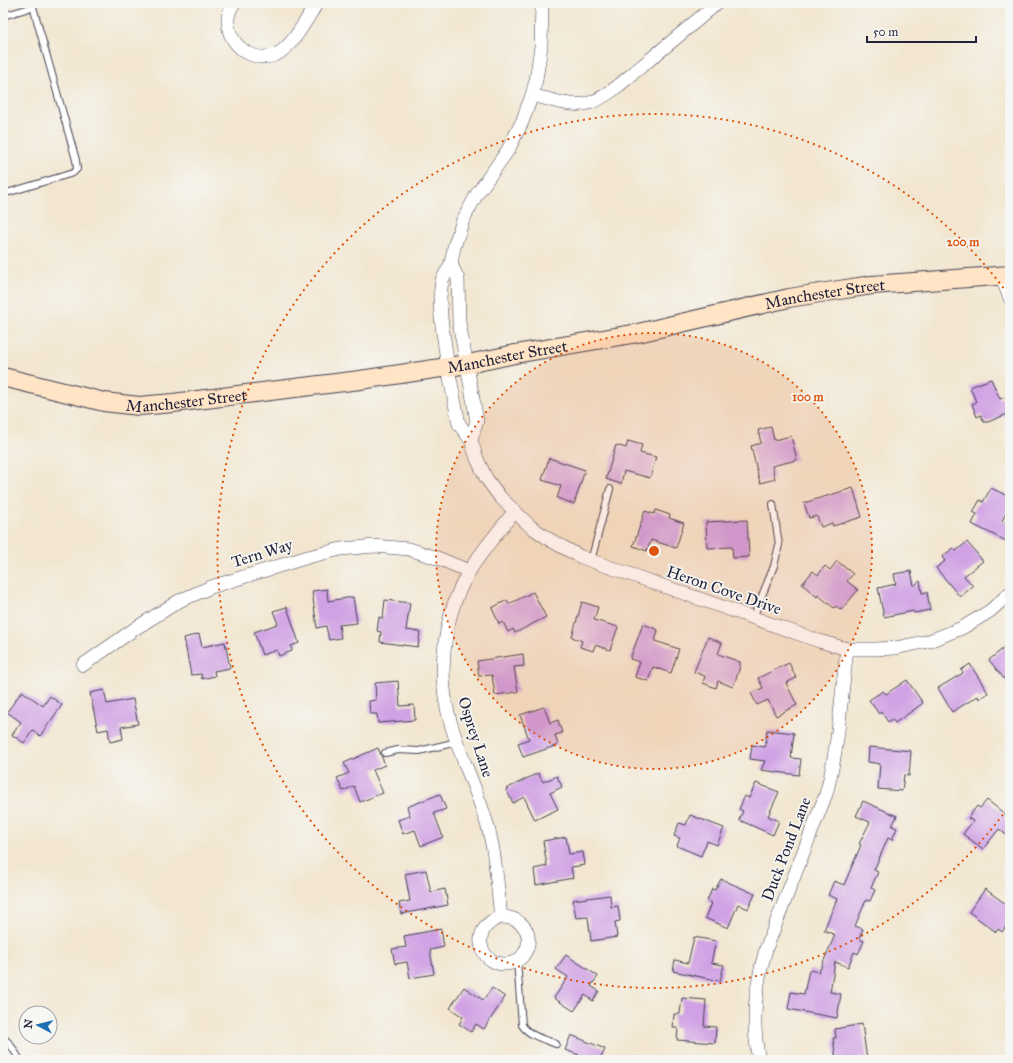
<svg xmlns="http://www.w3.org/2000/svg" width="1013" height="1063" viewBox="0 0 1013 1063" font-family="'IM FELL Great Primer',serif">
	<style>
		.building { fill: #d0a1e4 }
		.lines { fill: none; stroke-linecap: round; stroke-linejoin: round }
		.lane-casing { stroke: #413f51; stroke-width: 8 }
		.street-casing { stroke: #413f51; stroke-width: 14 }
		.secondary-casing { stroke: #413f51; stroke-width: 20 }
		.lane { stroke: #fff; stroke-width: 6 }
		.street { stroke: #fff; stroke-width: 13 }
		.secondary { stroke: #ffe4c6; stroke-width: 18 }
		.ring { fill: none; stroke: #de560e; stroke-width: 2; stroke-dasharray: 2 4 }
		.labels { text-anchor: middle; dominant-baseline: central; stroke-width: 3.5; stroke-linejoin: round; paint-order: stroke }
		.street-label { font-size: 16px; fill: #22223b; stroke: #f6f6f2 }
		.centre { fill: #de560e; stroke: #f6f6f2; stroke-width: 2 }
		.ring-label { font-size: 12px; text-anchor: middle; font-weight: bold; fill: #de560e; stroke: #f6f6f2; stroke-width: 3.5; stroke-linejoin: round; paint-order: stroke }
	</style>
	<rect width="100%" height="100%" fill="#f6f6f2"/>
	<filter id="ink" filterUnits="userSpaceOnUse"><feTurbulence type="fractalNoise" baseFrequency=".025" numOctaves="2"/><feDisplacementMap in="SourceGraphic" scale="8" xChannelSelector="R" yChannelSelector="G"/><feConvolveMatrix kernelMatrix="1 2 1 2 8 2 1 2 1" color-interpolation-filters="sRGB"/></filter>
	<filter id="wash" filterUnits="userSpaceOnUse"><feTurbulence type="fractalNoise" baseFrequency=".012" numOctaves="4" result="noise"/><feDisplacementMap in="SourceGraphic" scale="16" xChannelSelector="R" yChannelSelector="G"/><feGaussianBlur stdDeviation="0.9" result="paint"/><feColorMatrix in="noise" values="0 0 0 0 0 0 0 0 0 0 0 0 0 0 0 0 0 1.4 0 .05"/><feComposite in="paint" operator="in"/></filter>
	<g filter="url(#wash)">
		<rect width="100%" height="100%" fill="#f2e6d0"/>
		<g id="blocks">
			<g class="building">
				<path d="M 991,379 L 1000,399 L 1010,395 L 1010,413 L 988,422 L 984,422 L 981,415 L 977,417 L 972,404 L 976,402 L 970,387 Z"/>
				<path d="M 771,427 L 774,440 L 791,436 L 797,460 L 772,466 L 775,479 L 760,483 L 751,446 L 761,443 L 758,430 Z"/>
				<path d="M 628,441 L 642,445 L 640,453 L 656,457 L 650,478 L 624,471 L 621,484 L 606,479 L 616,445 L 626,448 Z"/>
				<path d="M 549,458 L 585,470 L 574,504 L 557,498 L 561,486 L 542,480 Z"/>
				<path d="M 853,488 L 862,517 L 833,526 L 832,523 L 821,527 L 817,516 L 809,518 L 804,503 Z"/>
				<path d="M 991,488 L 1010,497 L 1010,505 L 1002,521 L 1010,525 L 1010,534 L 1006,541 L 972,524 L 977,514 L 973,512 L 980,500 L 983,502 Z"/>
				<path d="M 656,510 L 670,515 L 669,518 L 684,523 L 676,548 L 651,540 L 647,551 L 633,546 L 645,511 L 654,514 Z"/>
				<path d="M 747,520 L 749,557 L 733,558 L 732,547 L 707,548 L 706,522 Z"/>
				<path d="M 967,542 L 983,561 L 964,576 L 973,586 L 960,597 L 936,568 L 945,561 L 942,557 L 953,548 L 956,551 Z"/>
				<path d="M 837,561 L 853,574 L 847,581 L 858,590 L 841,610 L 836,606 L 834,608 L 818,595 L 817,597 L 802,584 L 813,571 L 818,575 L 825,566 L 830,570 Z"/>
				<path d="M 911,571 L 914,586 L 920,581 L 922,593 L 927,592 L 930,610 L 914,613 L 913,611 L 884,617 L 878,588 L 896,584 L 894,574 Z"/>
				<path d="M 327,589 L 328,601 L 353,597 L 357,623 L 339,625 L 341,638 L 329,640 L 326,626 L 317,628 L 312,591 Z"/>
				<path d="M 533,592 L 546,617 L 515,633 L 513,629 L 508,632 L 503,622 L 499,624 L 492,608 L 507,600 L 509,604 Z"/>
				<path d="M 385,600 L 410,603 L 406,630 L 420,632 L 418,647 L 380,642 L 381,632 L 377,631 L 379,617 L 383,618 Z"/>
				<path d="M 582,602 L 598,607 L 594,620 L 618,627 L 610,650 L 595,645 L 593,651 L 580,647 L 582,641 L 572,637 Z"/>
				<path d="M 287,607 L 299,643 L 291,646 L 292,651 L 279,656 L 277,650 L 262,655 L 254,632 L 278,624 L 273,611 Z"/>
				<path d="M 643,624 L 658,630 L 655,641 L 679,649 L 671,673 L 653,667 L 648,681 L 635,677 L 640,662 L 630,659 Z"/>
				<path d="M 199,634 L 202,647 L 225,642 L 230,668 L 214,671 L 215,676 L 202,679 L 201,674 L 191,675 L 184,638 Z"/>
				<path d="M 708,637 L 722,643 L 718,654 L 740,662 L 740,667 L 733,687 L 718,681 L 716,688 L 703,683 L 705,676 L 694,672 Z"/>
				<path d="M 1010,643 L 1010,686 L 989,660 Z"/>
				<path d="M 523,654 L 524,666 L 514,667 L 518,692 L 495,695 L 492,675 L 479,676 L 477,661 Z"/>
				<path d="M 789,663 L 796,678 L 786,683 L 797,705 L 776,716 L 768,700 L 757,705 L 751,693 L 763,688 L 758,678 Z"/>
				<path d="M 970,664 L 988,693 L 979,699 L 978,696 L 952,712 L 938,688 L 963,673 L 961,670 Z"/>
				<path d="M 907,680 L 923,703 L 895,723 L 892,719 L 888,722 L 881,712 L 879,714 L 869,700 L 883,691 L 886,694 Z"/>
				<path d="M 398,681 L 400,706 L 414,705 L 415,720 L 378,723 L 377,714 L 370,714 L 369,701 L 376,700 L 375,683 Z"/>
				<path d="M 104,690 L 107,704 L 133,699 L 138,724 L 121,727 L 123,739 L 110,742 L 108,729 L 98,731 L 90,693 Z"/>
				<path d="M 22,691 L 43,706 L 50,696 L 62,705 L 40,736 L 33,730 L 24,743 L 12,735 L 21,722 L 7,712 Z"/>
				<path d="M 544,707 L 550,723 L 558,720 L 562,733 L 555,735 L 558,745 L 523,757 L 518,743 L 529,739 L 520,715 Z"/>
				<path d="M 767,730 L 794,733 L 791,758 L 801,759 L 799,775 L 761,770 L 765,761 L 750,759 L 752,745 L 765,747 Z"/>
				<path d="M 869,747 L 911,751 L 909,776 L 904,775 L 902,791 L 878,789 L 880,764 L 868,762 Z"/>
				<path d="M 378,748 L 385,765 L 373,770 L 383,793 L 360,802 L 354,786 L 343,791 L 337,778 L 349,773 L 344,763 Z"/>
				<path d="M 538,773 L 543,782 L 557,776 L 562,787 L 550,793 L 558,809 L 535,820 L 524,797 L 513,803 L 506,789 Z"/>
				<path d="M 756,783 L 779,792 L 768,816 L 779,821 L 773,835 L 739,820 L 743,811 L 739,809 L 745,796 L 749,798 Z"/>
				<path d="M 440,794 L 446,809 L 434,813 L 443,837 L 421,846 L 415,830 L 403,834 L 398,820 L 410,816 L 407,807 Z"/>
				<path d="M 987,800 L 1010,818 L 1010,838 L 999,829 L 983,849 L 963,834 L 973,821 L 968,818 L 977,806 L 980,808 Z"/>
				<path d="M 863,801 L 897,816 L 892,826 L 897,828 L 892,840 L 888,838 L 874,870 L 878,872 L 871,888 L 875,890 L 870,901 L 866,900 L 855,926 L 863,929 L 859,939 L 864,941 L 858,954 L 854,952 L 848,967 L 835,962 L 830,992 L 841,994 L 837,1018 L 788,1009 L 791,992 L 804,994 L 809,970 L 819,972 L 835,935 L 824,930 L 837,899 L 828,895 L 834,881 L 844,885 L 861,845 L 859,844 L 870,822 L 856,816 Z"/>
				<path d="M 690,815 L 724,828 L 717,845 L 707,841 L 701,856 L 677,846 L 680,838 L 674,836 L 679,823 L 686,825 Z"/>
				<path d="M 566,837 L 569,854 L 583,852 L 585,865 L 571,867 L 573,878 L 536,885 L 534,869 L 547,866 L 543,841 Z"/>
				<path d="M 426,870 L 431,892 L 445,889 L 448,905 L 401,914 L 399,903 L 410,901 L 405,874 Z"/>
				<path d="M 721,879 L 755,894 L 748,909 L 738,904 L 728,928 L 705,918 L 711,903 L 707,901 L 712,889 L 715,890 Z"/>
				<path d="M 985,889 L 1010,907 L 1010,921 L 1002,932 L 998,929 L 996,932 L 969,912 Z"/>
				<path d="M 610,895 L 611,907 L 618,906 L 620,921 L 615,922 L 617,937 L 591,941 L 588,917 L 576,918 L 573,900 Z"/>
				<path d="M 441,929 L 444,947 L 430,950 L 434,974 L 410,978 L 407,962 L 395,964 L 392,949 L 406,947 L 404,936 Z"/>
				<path d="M 694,937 L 716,941 L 711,963 L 724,965 L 720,981 L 673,971 L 675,960 L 688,963 Z"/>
				<path d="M 566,955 L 598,976 L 591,986 L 599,991 L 593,1001 L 585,995 L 574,1011 L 554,998 L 568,977 L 556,969 Z"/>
				<path d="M 464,987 L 483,1000 L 492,988 L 505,997 L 484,1029 L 476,1024 L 471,1032 L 459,1024 L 463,1017 L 450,1008 Z"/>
				<path d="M 682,998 L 706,1000 L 704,1026 L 716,1027 L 715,1043 L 677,1040 L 678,1028 L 673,1028 L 674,1014 L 680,1014 Z"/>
				<path d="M 862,1024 L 867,1060 L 836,1060 L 833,1038 L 836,1038 L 835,1029 Z"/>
				<path d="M 571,1035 L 605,1049 L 600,1060 L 577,1060 L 579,1055 L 565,1050 Z"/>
			</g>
		</g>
	</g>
	<g filter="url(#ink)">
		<use href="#blocks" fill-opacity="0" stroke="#413f51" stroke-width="1"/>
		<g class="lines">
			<g class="lane-casing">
				<g id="lane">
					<path d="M 3,16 L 33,7"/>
					<path d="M 3,191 L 10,192 L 73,173 L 77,169 L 76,160 L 32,3"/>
					<path d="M 591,561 L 610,489"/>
					<path d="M 753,618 L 774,566 L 779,545 L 773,504"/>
					<path d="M 385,753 L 398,750 L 419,751 L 457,742"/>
					<path d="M 517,961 L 522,1025 C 529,1036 544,1039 556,1044"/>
					<path d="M 3,1037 L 10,1044 L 20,1060"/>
				</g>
			</g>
			<g class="street-casing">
				<g id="street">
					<path d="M 234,3 C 214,31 247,68 277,54 C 293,46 307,18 317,3"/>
					<path d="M 542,3 L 541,46 L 536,80 L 532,95 L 522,122 L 508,150 L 477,194 L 463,220 L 454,247 L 451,264 L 442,280 L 440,297 L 441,318 L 448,368 L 459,424 L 471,440 L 477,459 L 486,478 L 500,497 L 530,526 L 550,540 L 581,557 L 819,641 L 847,649 L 877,649 L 895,648 L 929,641 L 962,628 L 990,611 L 1010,593"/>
					<path d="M 532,95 C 550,99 571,108 589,103 C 606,98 624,81 637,70 C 664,48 691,26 717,3"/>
					<path d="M 451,264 L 458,279 L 459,322 L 477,421 L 471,440"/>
					<path d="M 1001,276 L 1010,298"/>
					<path d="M 83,665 L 136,628 L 179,601 L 211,587 L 308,557 L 341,549 L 375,546 L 409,549 L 440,559 L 469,571"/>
					<path d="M 501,917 C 517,917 531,927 528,945 C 526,953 520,961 512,963 C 481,971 466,928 501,917 C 497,886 496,854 487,824 C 476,786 457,751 448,713 C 437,666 445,611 470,570 C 483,549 499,531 514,512"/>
					<path d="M 759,1060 C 751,1022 755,986 766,949 L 826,794 C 839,747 841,697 847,649"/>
				</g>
			</g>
			<g class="secondary-casing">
				<g id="secondary">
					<path id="s1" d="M 3,377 L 104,402 L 139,406 L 173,403 L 360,380 L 468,364 L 515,354 L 638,333 L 789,298 L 839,290 L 872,285 L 1010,275"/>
				</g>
			</g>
			<use href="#lane" class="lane"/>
			<use href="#street" class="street"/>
			<use href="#secondary" class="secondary"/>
		</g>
	</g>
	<circle cx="654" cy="551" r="218" fill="#de560e" fill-opacity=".12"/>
	<g class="ring">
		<circle cx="654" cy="551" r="218"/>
		<path d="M1010 805A437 437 0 1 1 1010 297"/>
	</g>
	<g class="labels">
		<g class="street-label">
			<text stroke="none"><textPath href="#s1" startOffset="835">Manchester Street</textPath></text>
			<text stroke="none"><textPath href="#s1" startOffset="511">Manchester Street</textPath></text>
			<text stroke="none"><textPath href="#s1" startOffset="187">Manchester Street</textPath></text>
			<text transform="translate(262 553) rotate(-17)">Tern Way</text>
			<text transform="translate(724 590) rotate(19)">Heron Cove Drive</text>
			<text transform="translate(476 737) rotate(72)">Osprey Lane</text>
			<text transform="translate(786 849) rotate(-69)">Duck Pond Lane</text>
		</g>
	</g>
	<circle cx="654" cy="551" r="6" class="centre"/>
	<g class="ring-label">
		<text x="963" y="246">200 m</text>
		<text x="808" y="401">100 m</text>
	</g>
	<rect width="1013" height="1063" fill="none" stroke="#f6f6f2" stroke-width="16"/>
	<g transform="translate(38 1025) rotate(277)"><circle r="19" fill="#f6f6f2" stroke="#a1a1a9"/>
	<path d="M0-3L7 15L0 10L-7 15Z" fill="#1f6fb2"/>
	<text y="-6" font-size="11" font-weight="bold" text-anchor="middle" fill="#22223b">N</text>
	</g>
	<path d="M867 36v6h109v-6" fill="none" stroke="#22223b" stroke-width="2"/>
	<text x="873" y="36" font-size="12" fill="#22223b" stroke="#f6f6f2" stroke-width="3" paint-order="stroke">50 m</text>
</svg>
